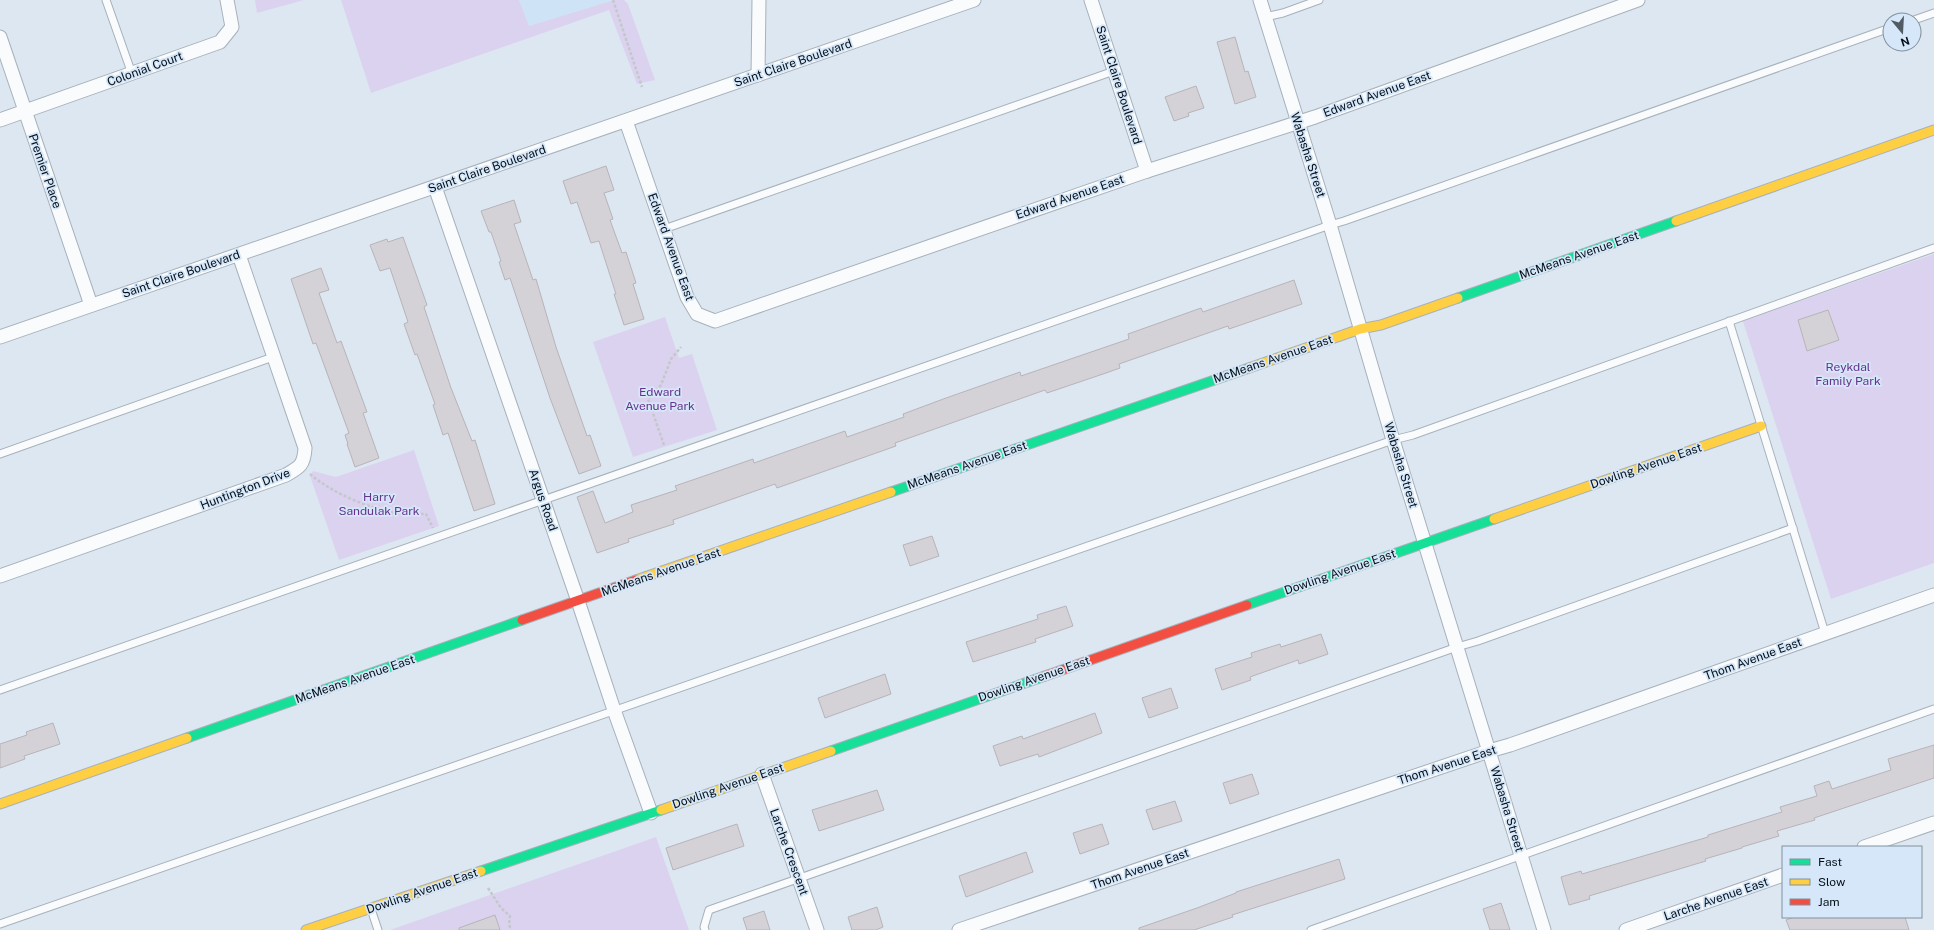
<svg xmlns="http://www.w3.org/2000/svg" width="1934" height="930" viewBox="0 0 1934 930" font-family="'Public Sans',sans-serif">
	<style>
		.built { fill: #cfe3f6 }
		.green { fill: #dbd2f0 }
		.building { fill: #d5d2d7; stroke: #b7b4b9 }
		.lines { fill: none; stroke-linecap: round; stroke-linejoin: round }
		.lane-casing { stroke: #a7b1ba; stroke-width: 9 }
		.street-casing { stroke: #a7b1ba; stroke-width: 15 }
		.fast-casing { stroke: #a7b1ba; stroke-width: 11 }
		.slow-casing { stroke: #a7b1ba; stroke-width: 11 }
		.jam-casing { stroke: #a7b1ba; stroke-width: 11 }
		.path { stroke: #c4c7cb; stroke-width: 2.5; stroke-dasharray: 3 2; stroke-linecap: butt }
		.lane { stroke: #fafbfd; stroke-width: 7 }
		.street { stroke: #fafbfd; stroke-width: 13 }
		.fast { stroke: #16e098; stroke-width: 9 }
		.slow { stroke: #ffcf43; stroke-width: 9 }
		.jam { stroke: #f24e42; stroke-width: 9 }
		.labels { text-anchor: middle; dominant-baseline: central; stroke-width: 3.5; stroke-linejoin: round; paint-order: stroke }
		.street-label { font-size: 12px; fill: #050f18; stroke: #d5e7f9 }
		.park-label { font-size: 12px; fill: #66328c; stroke: #d5e7f9 }
	</style>
	<rect width="100%" height="100%" fill="#dde7f1"/>
	<path class="built" d="M 519,0 L 614,0 L 529,26 Z"/>
	<g class="green">
		<path d="M 255,0 L 304,0 L 257,13 Z"/>
		<path d="M 341,0 L 519,0 L 529,26 L 614,0 L 624,0 L 628,4 L 655,80 L 637,84 L 609,10 L 371,93 Z"/>
		<path d="M 1934,254 L 1934,563 L 1831,599 L 1743,321 Z"/>
		<path d="M 665,317 L 679,358 L 692,354 L 717,430 L 633,457 L 593,342 Z"/>
		<path d="M 414,450 L 439,526 L 339,560 L 310,476 L 313,471 L 336,477 Z"/>
		<path d="M 656,837 L 689,930 L 390,930 Z"/>
	</g>
	<g class="building">
		<path d="M 1235,37 L 1245,72 L 1248,71 L 1256,97 L 1235,104 L 1217,42 Z"/>
		<path d="M 1196,86 L 1204,108 L 1188,113 L 1189,116 L 1174,121 L 1165,97 Z"/>
		<path d="M 606,166 L 614,190 L 604,193 L 613,219 L 610,220 L 622,253 L 626,252 L 636,283 L 633,284 L 644,319 L 624,325 L 614,294 L 616,294 L 599,241 L 591,243 L 577,202 L 571,204 L 563,181 Z"/>
		<path d="M 514,200 L 521,222 L 514,224 L 533,280 L 536,279 L 556,347 L 587,436 L 590,435 L 601,466 L 579,474 L 550,398 L 510,278 L 505,280 L 499,262 L 501,261 L 491,232 L 489,232 L 481,211 Z"/>
		<path d="M 403,237 L 427,305 L 424,307 L 451,388 L 472,441 L 475,440 L 495,504 L 474,511 L 448,433 L 443,435 L 433,405 L 435,404 L 417,354 L 415,355 L 404,324 L 408,322 L 390,268 L 380,271 L 370,245 L 387,239 L 388,242 Z"/>
		<path d="M 321,268 L 329,290 L 319,293 L 337,343 L 341,341 L 356,382 L 367,412 L 363,413 L 379,458 L 355,467 L 347,444 L 348,444 L 345,435 L 349,433 L 316,343 L 313,344 L 291,279 Z"/>
		<path d="M 1294,280 L 1302,304 L 1229,329 L 1228,326 L 1119,364 L 1120,368 L 1106,373 L 1047,393 L 1045,390 L 895,443 L 896,446 L 777,488 L 775,484 L 673,520 L 674,524 L 628,539 L 629,542 L 597,553 L 577,497 L 593,491 L 605,523 L 633,512 L 631,505 L 677,490 L 675,486 L 707,475 L 753,459 L 754,463 L 845,431 L 847,437 L 904,417 L 903,414 L 946,398 L 1020,372 L 1021,376 L 1129,339 L 1128,334 L 1173,318 L 1201,308 L 1203,312 Z"/>
		<path d="M 1828,310 L 1839,340 L 1807,351 L 1798,320 Z"/>
		<path d="M 932,536 L 939,556 L 910,566 L 903,545 Z"/>
		<path d="M 1066,606 L 1073,626 L 1035,639 L 1036,642 L 973,662 L 966,642 L 1038,619 L 1037,615 Z"/>
		<path d="M 1321,634 L 1328,654 L 1299,664 L 1298,660 L 1250,677 L 1251,680 L 1222,690 L 1215,669 L 1252,657 L 1251,653 L 1280,644 L 1281,647 Z"/>
		<path d="M 885,674 L 891,694 L 825,718 L 818,698 Z"/>
		<path d="M 1171,688 L 1178,708 L 1149,718 L 1142,698 Z"/>
		<path d="M 1095,713 L 1102,733 L 1039,757 L 1038,754 L 1000,766 L 993,746 L 1022,736 L 1023,739 Z"/>
		<path d="M 53,723 L 60,744 L 24,756 L 25,759 L 0,768 L 0,744 L 27,735 L 26,732 Z"/>
		<path d="M 1934,745 L 1934,778 L 1814,818 L 1815,820 L 1777,831 L 1779,836 L 1742,847 L 1742,848 L 1705,859 L 1706,861 L 1589,896 L 1590,899 L 1569,905 L 1561,877 L 1581,871 L 1582,874 L 1708,837 L 1708,835 L 1782,812 L 1780,807 L 1817,796 L 1814,786 L 1829,781 L 1832,789 L 1891,770 L 1888,759 Z"/>
		<path d="M 1252,774 L 1259,794 L 1230,804 L 1223,783 Z"/>
		<path d="M 877,790 L 884,810 L 819,831 L 812,810 Z"/>
		<path d="M 1175,801 L 1182,821 L 1153,830 L 1146,810 Z"/>
		<path d="M 737,824 L 744,846 L 673,870 L 666,848 Z"/>
		<path d="M 1102,824 L 1109,844 L 1080,854 L 1073,833 Z"/>
		<path d="M 1026,852 L 1033,872 L 966,897 L 959,876 Z"/>
		<path d="M 1339,859 L 1345,879 L 1232,915 L 1233,917 L 1194,930 L 1139,930 L 1139,928 L 1197,908 L 1236,893 L 1236,892 Z"/>
		<path d="M 1501,903 L 1510,930 L 1490,930 L 1483,909 Z"/>
		<path d="M 877,907 L 883,927 L 876,930 L 852,930 L 848,917 Z"/>
		<path d="M 764,911 L 770,930 L 747,930 L 743,918 Z"/>
		<path d="M 495,915 L 500,930 L 459,930 L 459,928 Z"/>
		<path d="M 1794,917 L 1905,917 L 1909,930 L 1790,930 L 1786,920 Z"/>
	</g>
	<g class="lines">
		<g class="lane-casing">
			<g id="lane">
				<path d="M 106,0 L 132,74"/>
				<path d="M 1265,17 L 1283,13 L 1319,0"/>
				<path d="M 1914,20 L 1934,13"/>
				<path d="M 664,229 L 1114,71"/>
				<path d="M 1729,321 L 1825,633"/>
				<path d="M 0,454 L 273,357"/>
				<path d="M 0,690 L 1330,225 L 1344,221 L 1890,28"/>
				<path d="M 371,909 L 378,930"/>
				<path d="M 0,924 L 1393,440 L 1413,435 L 1934,248"/>
				<path d="M 705,930 L 704,927 L 709,910 L 1457,647 L 1478,641 L 1793,528"/>
				<path d="M 1311,930 L 1934,709"/>
			</g>
		</g>
		<g class="street-casing">
			<g id="street">
				<path d="M 1091,0 L 1147,171"/>
				<path d="M 1260,0 L 1330,225 L 1393,440 L 1544,930"/>
				<path d="M 0,37 L 91,305"/>
				<path d="M 758,75 L 759,0"/>
				<path d="M 0,120 L 220,42 L 232,27 L 227,0"/>
				<path d="M 626,121 L 687,297 L 697,314 L 715,321 L 1147,171 L 1315,117 L 1638,0"/>
				<path d="M 435,187 L 578,601 L 614,710 L 651,813"/>
				<path d="M 0,337 L 974,0"/>
				<path d="M 0,576 L 286,475 C 300,467 304,465 305,448 L 239,255"/>
				<path d="M 762,774 L 817,930"/>
				<path d="M 1864,847 L 1934,823"/>
				<path d="M 959,930 L 1489,751 L 1510,745 L 1934,595"/>
				<path d="M 1626,930 L 1783,875"/>
			</g>
		</g>
		<g class="fast-casing">
			<g id="fast">
				<path d="M 1458,298 L 1676,221"/>
				<path d="M 891,492 L 1249,368"/>
				<path d="M 1247,605 L 1494,519"/>
				<path d="M 187,738 L 522,620"/>
				<path d="M 831,751 L 1045,676"/>
				<path d="M 481,871 L 661,810"/>
			</g>
		</g>
		<g class="slow-casing">
			<g id="slow">
				<path d="M 1676,221 L 1934,130"/>
				<path d="M 1249,368 L 1360,329 L 1381,325 L 1458,298"/>
				<path d="M 1494,519 L 1761,426"/>
				<path d="M 636,580 L 891,492"/>
				<path d="M 0,804 L 187,738"/>
				<path d="M 661,810 L 831,751"/>
				<path d="M 306,930 L 481,871"/>
			</g>
		</g>
		<g class="jam-casing">
			<g id="jam">
				<path d="M 522,620 L 636,580"/>
				<path d="M 1045,676 L 1247,605"/>
			</g>
		</g>
		<g class="path">
			<path d="M 613,0 L 642,87"/>
			<path d="M 664,445 L 648,399 L 661,385 L 671,359 L 681,347"/>
			<path d="M 310,474 C 332,493 366,507 395,513 C 405,515 416,514 426,514 L 433,528"/>
			<path d="M 488,888 L 501,908 L 510,916 L 509,924 L 511,930"/>
		</g>
		<use href="#lane" class="lane"/>
		<use href="#street" class="street"/>
		<use href="#fast" class="fast"/>
		<use href="#slow" class="slow"/>
		<use href="#jam" class="jam"/>
	</g>
	<g class="labels">
		<g class="street-label">
			<text transform="translate(793 63) rotate(-19)">Saint Claire Boulevard</text>
			<text transform="translate(145 69) rotate(-20)">Colonial Court</text>
			<text transform="translate(1119 85) rotate(72)">Saint Claire Boulevard</text>
			<text transform="translate(1377 94) rotate(-20)">Edward Avenue East</text>
			<text transform="translate(1308 155) rotate(72)">Wabasha Street</text>
			<text transform="translate(487 169) rotate(-19)">Saint Claire Boulevard</text>
			<text transform="translate(45 171) rotate(71)">Premier Place</text>
			<text transform="translate(1070 197) rotate(-19)">Edward Avenue East</text>
			<text transform="translate(671 247) rotate(70)">Edward Avenue East</text>
			<text transform="translate(1579 255) rotate(-19)">McMeans Avenue East</text>
			<text transform="translate(181 274) rotate(-19)">Saint Claire Boulevard</text>
			<text transform="translate(1273 359) rotate(-19)">McMeans Avenue East</text>
			<text transform="translate(967 465) rotate(-19)">McMeans Avenue East</text>
			<text transform="translate(1401 465) rotate(73)">Wabasha Street</text>
			<text transform="translate(1646 466) rotate(-19)">Dowling Avenue East</text>
			<text transform="translate(245 489) rotate(-21)">Huntington Drive</text>
			<text transform="translate(543 500) rotate(71)">Argus Road</text>
			<text transform="translate(661 572) rotate(-19)">McMeans Avenue East</text>
			<text transform="translate(1340 572) rotate(-19)">Dowling Avenue East</text>
			<text transform="translate(1753 659) rotate(-20)">Thom Avenue East</text>
			<text transform="translate(355 679) rotate(-19)">McMeans Avenue East</text>
			<text transform="translate(1034 679) rotate(-19)">Dowling Avenue East</text>
			<text transform="translate(1447 765) rotate(-18)">Thom Avenue East</text>
			<text transform="translate(728 786) rotate(-19)">Dowling Avenue East</text>
			<text transform="translate(1507 809) rotate(73)">Wabasha Street</text>
			<text transform="translate(789 852) rotate(70)">Larche Crescent</text>
			<text transform="translate(1140 869) rotate(-19)">Thom Avenue East</text>
			<text transform="translate(422 891) rotate(-19)">Dowling Avenue East</text>
			<text transform="translate(1716 899) rotate(-19)">Larche Avenue East</text>
		</g>
		<g class="park-label">
			<text x="1848" y="367">Reykdal<tspan x="1848" dy="14">Family Park</tspan></text>
			<text x="660" y="392">Edward<tspan x="660" dy="14">Avenue Park</tspan></text>
			<text x="379" y="497">Harry<tspan x="379" dy="14">Sandulak Park</tspan></text>
		</g>
	</g>
	<rect x="1782" y="846" width="140" height="72" fill="#d5e7f9" stroke="#82919f"/>
	<rect x="1790" y="859" width="20" height="6" fill="#16e098" stroke="#82919f"/>
	<text x="1818" y="866" font-size="12" fill="#050f18">Fast</text>
	<rect x="1790" y="879" width="20" height="6" fill="#ffcf43" stroke="#82919f"/>
	<text x="1818" y="886" font-size="12" fill="#050f18">Slow</text>
	<rect x="1790" y="899" width="20" height="6" fill="#f24e42" stroke="#82919f"/>
	<text x="1818" y="906" font-size="12" fill="#050f18">Jam</text>
	<g transform="translate(1902 32) rotate(162)"><circle r="19" fill="#d5e7f9" stroke="#82919f"/>
	<path d="M0-3L7 15L0 10L-7 15Z" fill="#515b64"/>
	<text y="-6" font-size="11" font-weight="bold" text-anchor="middle" fill="#050f18">N</text>
	</g>
</svg>
